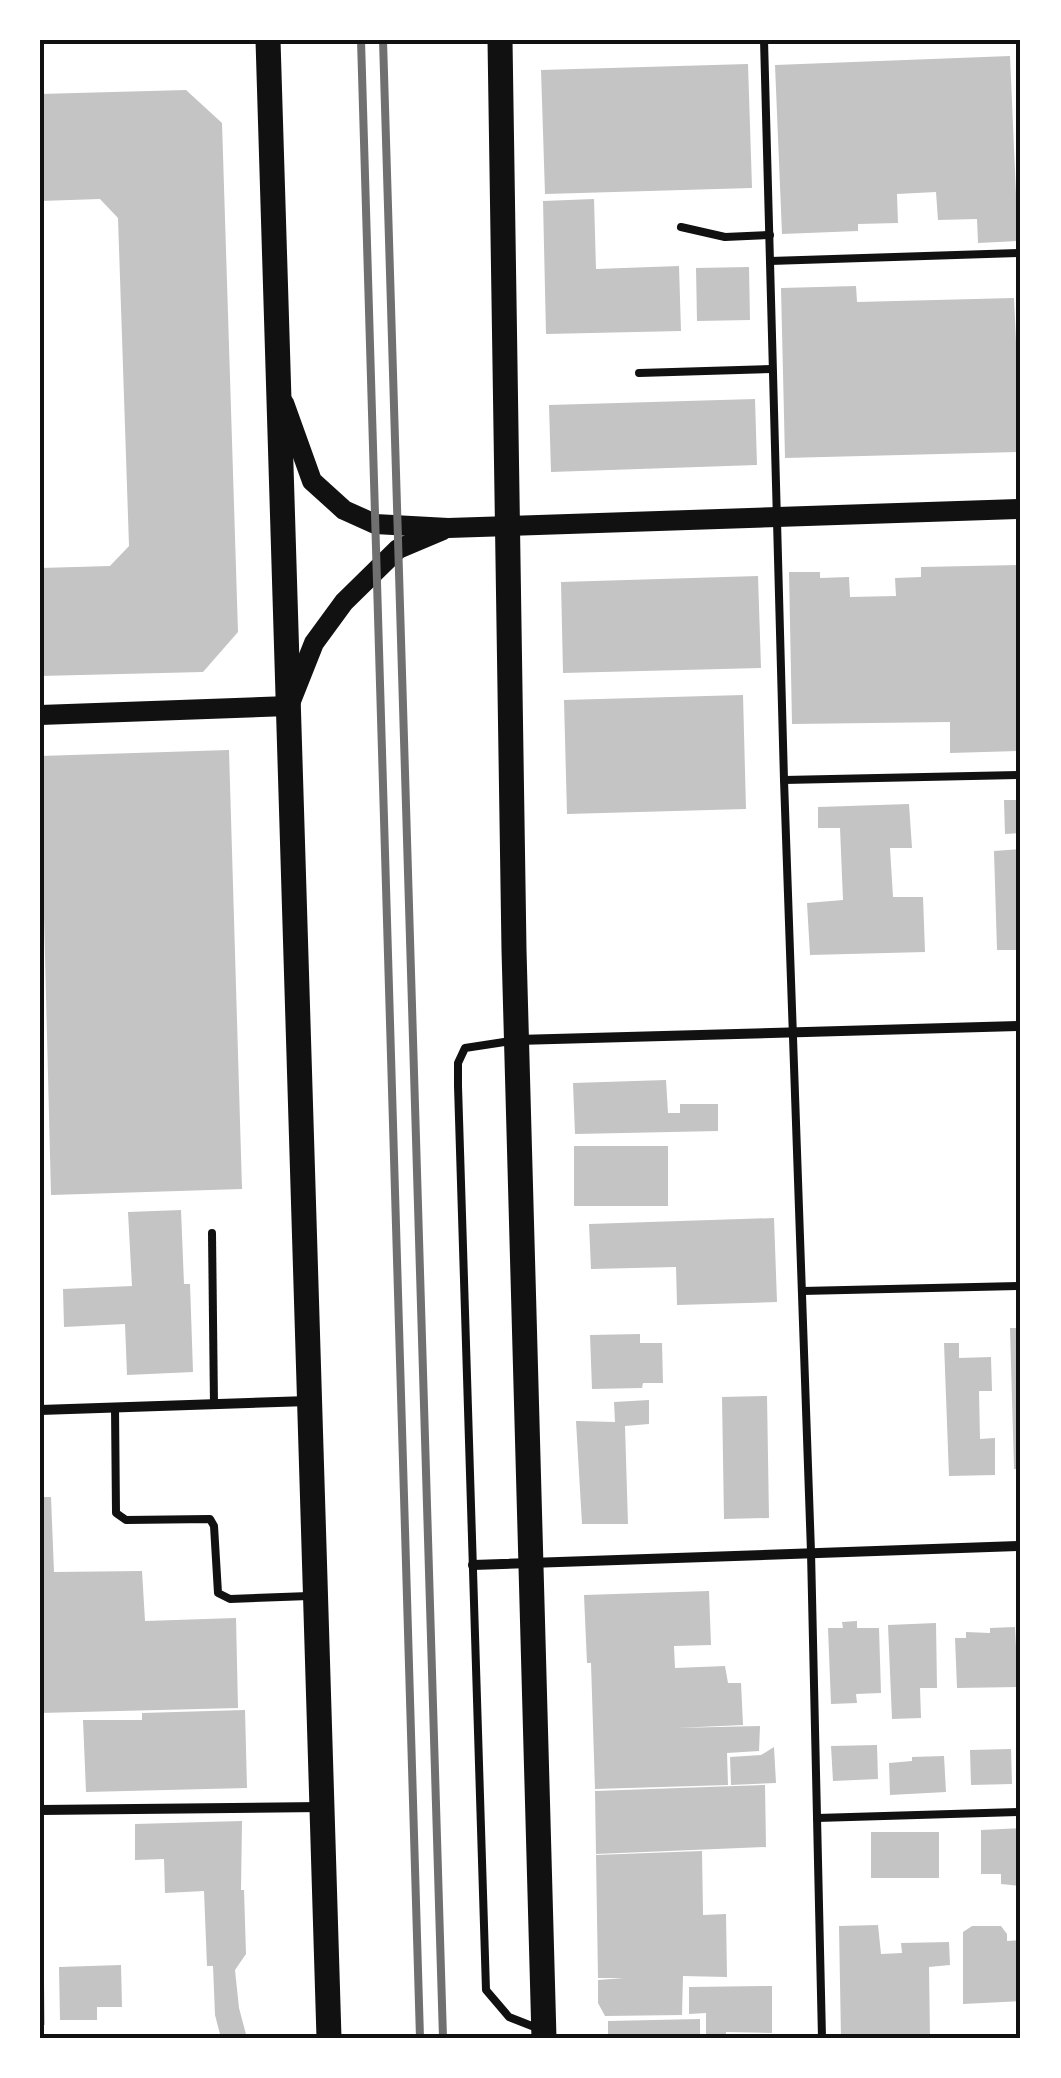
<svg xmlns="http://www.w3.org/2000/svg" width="1061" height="2078" viewBox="0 0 1061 2078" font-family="Poppins,sans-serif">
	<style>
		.building { fill: #c4c4c4 }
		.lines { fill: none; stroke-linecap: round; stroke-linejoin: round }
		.service { stroke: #111; stroke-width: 8 }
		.minor { stroke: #111; stroke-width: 10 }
		.secondary { stroke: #111; stroke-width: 20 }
		.primary { stroke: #111; stroke-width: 25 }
		.rail { stroke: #707070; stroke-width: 8 }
		.neatline { fill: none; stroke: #111; stroke-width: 4 }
	</style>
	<rect width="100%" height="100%" fill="#fff"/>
	<g class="building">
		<path d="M 1010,56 L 1018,241 L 978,243 L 977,219 L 938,220 L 936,192 L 897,194 L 898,223 L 858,224 L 858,231 L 782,234 L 775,65 Z"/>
		<path d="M 748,64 L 752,188 L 545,194 L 541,70 Z"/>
		<path d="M 186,90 L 222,123 L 238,632 L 203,672 L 40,676 L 40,568 L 110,566 L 129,546 L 118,218 L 100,199 L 40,201 L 40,94 Z"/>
		<path d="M 594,199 L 596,269 L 679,266 L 681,331 L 546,334 L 543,201 Z"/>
		<path d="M 749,267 L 750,320 L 697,321 L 696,268 Z"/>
		<path d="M 856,286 L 857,302 L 1014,298 L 1021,452 L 785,458 L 781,288 Z"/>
		<path d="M 755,399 L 757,465 L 551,472 L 549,405 Z"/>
		<path d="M 1021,565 L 1021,751 L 950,753 L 950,722 L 792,724 L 789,572 L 820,572 L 820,578 L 849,577 L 850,597 L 896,596 L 895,578 L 921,577 L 921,567 Z"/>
		<path d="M 758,576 L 761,668 L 563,673 L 561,582 Z"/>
		<path d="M 743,695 L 746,809 L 567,814 L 564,700 Z"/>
		<path d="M 229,750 L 242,1189 L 51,1195 L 40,756 Z"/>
		<path d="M 1004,800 L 1021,800 L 1021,833 L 1005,834 Z"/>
		<path d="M 909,804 L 912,848 L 890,848 L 893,897 L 923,897 L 925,952 L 810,955 L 807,903 L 843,900 L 840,828 L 818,828 L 818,807 Z"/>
		<path d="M 1021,849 L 1019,950 L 997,950 L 994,851 Z"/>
		<path d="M 666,1080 L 668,1113 L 680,1113 L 680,1104 L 718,1104 L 718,1131 L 575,1134 L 573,1083 Z"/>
		<rect x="574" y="1146" width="94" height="60"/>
		<path d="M 181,1210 L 184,1284 L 190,1284 L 193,1372 L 127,1375 L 125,1324 L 64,1327 L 63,1289 L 132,1286 L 128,1212 Z"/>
		<path d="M 774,1218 L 777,1302 L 677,1305 L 676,1267 L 591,1269 L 589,1224 Z"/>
		<path d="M 1010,1328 L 1021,1328 L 1021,1469 L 1014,1469 Z"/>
		<path d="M 640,1334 L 640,1343 L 662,1343 L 663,1383 L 643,1383 L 642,1388 L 592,1389 L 590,1335 Z"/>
		<path d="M 944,1343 L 959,1343 L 959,1358 L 991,1357 L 992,1391 L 979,1391 L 980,1439 L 995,1438 L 995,1475 L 949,1476 Z"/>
		<path d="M 767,1396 L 769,1518 L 724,1519 L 722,1397 Z"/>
		<path d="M 649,1400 L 649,1424 L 625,1426 L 628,1524 L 582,1524 L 576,1421 L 615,1422 L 614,1402 Z"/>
		<path d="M 40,1497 L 51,1497 L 54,1572 L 142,1571 L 145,1621 L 236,1618 L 238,1708 L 40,1713 Z"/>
		<path d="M 709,1591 L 711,1645 L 674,1646 L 675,1668 L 725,1666 L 728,1683 L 741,1683 L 743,1725 L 676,1728 L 760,1726 L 759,1751 L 727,1753 L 728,1785 L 595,1789 L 591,1663 L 587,1663 L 584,1595 Z"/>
		<path d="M 857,1621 L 857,1628 L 879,1628 L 881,1693 L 856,1694 L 857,1703 L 831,1704 L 828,1628 L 843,1628 L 842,1622 Z"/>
		<path d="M 936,1623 L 937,1688 L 920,1688 L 921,1718 L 892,1719 L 888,1625 Z"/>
		<path d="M 1015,1627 L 1018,1687 L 957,1688 L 955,1638 L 966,1638 L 966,1632 L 990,1633 L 990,1628 Z"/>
		<path d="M 245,1710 L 247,1788 L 86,1792 L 83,1720 L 142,1720 L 142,1713 Z"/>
		<path d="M 877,1745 L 878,1779 L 833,1781 L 831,1746 Z"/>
		<path d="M 774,1747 L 776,1783 L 731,1785 L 730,1757 L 761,1755 Z"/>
		<path d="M 1011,1749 L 1012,1784 L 971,1785 L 970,1750 Z"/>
		<path d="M 944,1756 L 946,1792 L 890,1795 L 889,1763 L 912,1761 L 912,1757 Z"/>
		<path d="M 765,1785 L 766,1847 L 596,1854 L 595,1791 Z"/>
		<path d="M 242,1821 L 241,1890 L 244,1890 L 246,1954 L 235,1970 L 239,2008 L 247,2038 L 221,2038 L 215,2015 L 213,1966 L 207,1966 L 204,1891 L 165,1893 L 164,1859 L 135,1860 L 135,1824 Z"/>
		<path d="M 1021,1828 L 1021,1886 L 1001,1884 L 1001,1874 L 981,1874 L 981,1830 Z"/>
		<rect x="871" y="1832" width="68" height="46"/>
		<path d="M 702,1851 L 703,1915 L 726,1914 L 727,1977 L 683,1976 L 682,2015 L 605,2016 L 598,2003 L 598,1980 L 624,1978 L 598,1978 L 596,1855 Z"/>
		<path d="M 878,1925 L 881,1954 L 902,1953 L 901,1943 L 949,1942 L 950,1965 L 929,1967 L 930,2038 L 841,2038 L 839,1926 Z"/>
		<path d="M 972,1926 L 1001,1926 L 1007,1934 L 1007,1941 L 1021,1940 L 1021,2001 L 963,2004 L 963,1932 Z"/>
		<path d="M 121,1965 L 122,2007 L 97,2007 L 97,2020 L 60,2020 L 59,1967 Z"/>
		<path d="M 40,1982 L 44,1982 L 45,2025 L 40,2025 Z"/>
		<path d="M 772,1986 L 772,2033 L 726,2032 L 726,2035 L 706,2035 L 706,2013 L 689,2014 L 689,1987 Z"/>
		<path d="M 700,2019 L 700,2038 L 608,2038 L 608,2021 Z"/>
	</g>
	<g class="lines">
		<g class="service">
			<path d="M 764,40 L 784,780 L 811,1552 L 822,2038"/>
			<path d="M 681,227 L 725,237 L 770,235"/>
			<path d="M 770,261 L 1021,253"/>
			<path d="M 639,373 L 772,369"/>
			<path d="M 784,780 L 1021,775"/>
			<path d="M 511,1041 L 465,1048 L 458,1063 L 458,1086 L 486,1990 L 509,2017 L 537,2028"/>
			<path d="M 212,1233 L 214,1405"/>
			<path d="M 802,1291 L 1021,1286"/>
			<path d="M 115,1408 L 116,1513 L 126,1520 L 210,1519 L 214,1526 L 218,1593 L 230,1599 L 309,1596"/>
			<path d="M 817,1818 L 1021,1812"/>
		</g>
		<g class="minor">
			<path d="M 517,1040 L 1021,1026"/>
			<path d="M 40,1410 L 309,1401"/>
			<path d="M 473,1565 L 1021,1546"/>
			<path d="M 40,1810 L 322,1807"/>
		</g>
		<g class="secondary">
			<path d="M 284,403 L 312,481 L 344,510 L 375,524 L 448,528 L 1021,509"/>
			<path d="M 40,715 L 289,706 L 314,643 L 344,602 L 398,549 L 443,530"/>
		</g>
		<g class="primary">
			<path d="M 268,40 L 329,2038"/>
			<path d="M 500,40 L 514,950 L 544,2038"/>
		</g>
		<g class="rail">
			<path d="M 361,40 L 420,2038"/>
			<path d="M 383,40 L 443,2038"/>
		</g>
	</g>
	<rect width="1061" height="2078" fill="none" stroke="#ffffff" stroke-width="85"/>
	<rect x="42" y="42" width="976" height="1994" class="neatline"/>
</svg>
